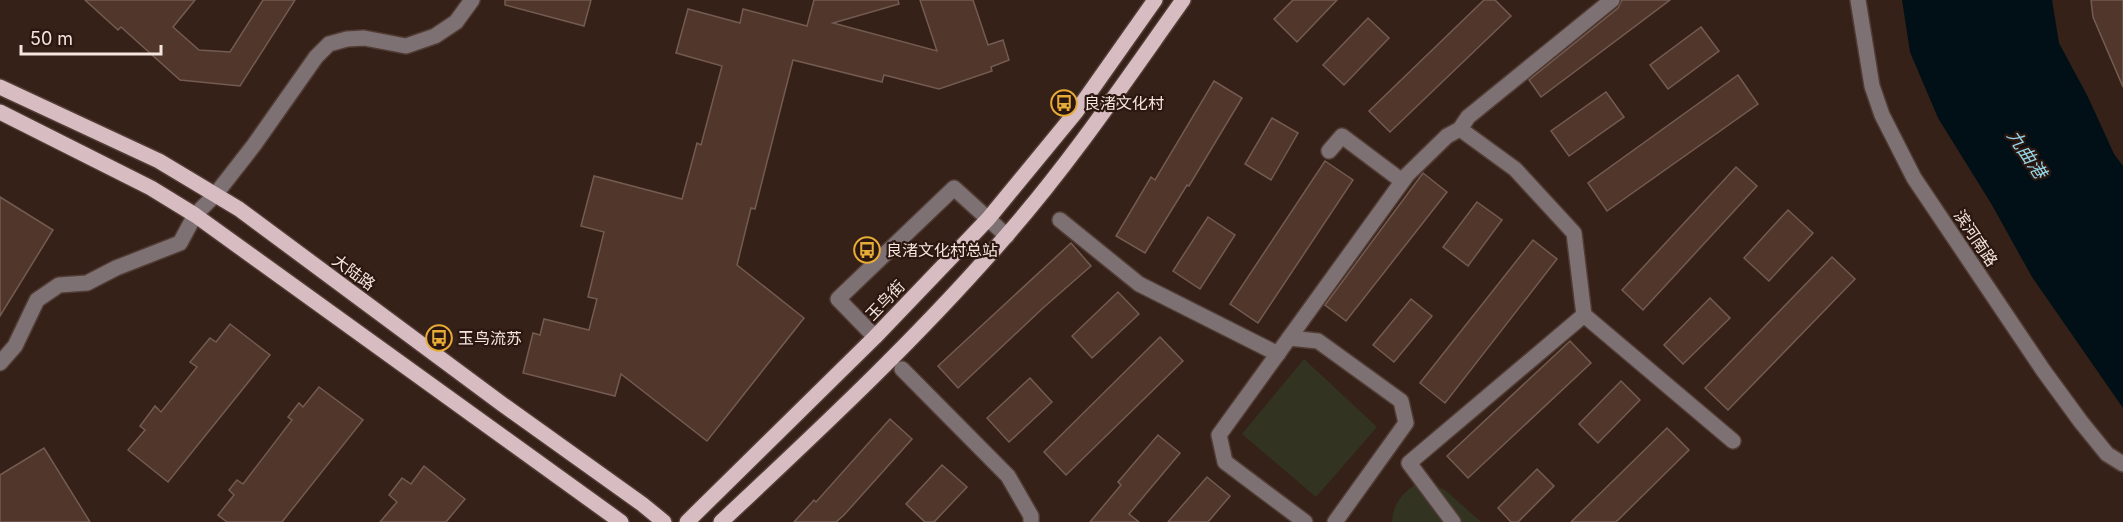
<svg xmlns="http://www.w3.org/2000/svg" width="2123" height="522" viewBox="0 0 2123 522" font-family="Inter,'Noto Sans SC',sans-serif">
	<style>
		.green { fill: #323421 }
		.water { fill: #001016 }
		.building { fill: #50362b; stroke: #745b51; stroke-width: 1.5 }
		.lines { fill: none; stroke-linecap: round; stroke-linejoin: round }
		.minor-casing { stroke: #513c34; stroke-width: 18 }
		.major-casing { stroke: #513c34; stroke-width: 18 }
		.minor { stroke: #7e7174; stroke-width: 15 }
		.major { stroke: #d7bcc2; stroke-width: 15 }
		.labels { text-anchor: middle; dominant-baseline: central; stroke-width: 4.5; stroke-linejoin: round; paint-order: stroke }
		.poi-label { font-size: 16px; fill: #f4e5df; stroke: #2b170f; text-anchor: start }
		.street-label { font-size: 16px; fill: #f4e5df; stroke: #2b170f }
		.water-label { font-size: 18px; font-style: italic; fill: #93d6e9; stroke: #2b170f }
	</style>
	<rect width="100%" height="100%" fill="#362118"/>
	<g class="green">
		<path d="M 1304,359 L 1377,427 L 1316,497 L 1242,434 Z"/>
		<path d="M 1423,480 L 1445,490 L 1481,522 L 1392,522 C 1393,501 1406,489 1423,480 Z"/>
	</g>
	<path class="water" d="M 1902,0 L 2052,0 L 2059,43 L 2088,97 L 2114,154 L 2123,166 L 2123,408 L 2032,277 L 1992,205 L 1938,118 L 1910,52 Z"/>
	<g class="building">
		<path d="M 85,0 L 195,0 L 173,27 L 199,50 L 230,52 L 263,0 L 295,0 L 240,86 L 180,80 L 121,27 L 118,30 Z"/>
		<path d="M 505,0 L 591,0 L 584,26 L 505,5 Z"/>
		<path d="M 814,0 L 898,0 L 899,4 L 833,23 L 937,51 L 920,0 L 973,0 L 988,45 L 1003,40 L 1009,60 L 991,67 L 992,71 L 939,89 L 884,75 L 882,82 L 793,60 L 755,209 L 751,208 L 737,265 L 804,318 L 707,441 L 621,374 L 615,396 L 523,373 L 533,333 L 540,335 L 544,319 L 589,330 L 597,299 L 588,297 L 604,232 L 581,226 L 594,176 L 682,199 L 697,143 L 701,145 L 722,66 L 676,53 L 688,9 L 740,23 L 743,9 L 807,26 Z"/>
		<path d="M 1293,0 L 1337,0 L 1297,42 L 1274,19 Z"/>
		<path d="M 1484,0 L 1495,0 L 1511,16 L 1390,132 L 1369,111 Z"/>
		<path d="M 1622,0 L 1670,0 L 1541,97 L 1529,80 L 1618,8 Z"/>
		<path d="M 2091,0 L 2123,0 L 2123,87 L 2093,17 Z"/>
		<path d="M 1368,18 L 1389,38 L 1344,85 L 1323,65 Z"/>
		<path d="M 1701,27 L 1719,51 L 1668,89 L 1650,65 Z"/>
		<path d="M 1738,75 L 1758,104 L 1607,211 L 1588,183 Z"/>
		<path d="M 1214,81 L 1242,98 L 1189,186 L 1187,185 L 1145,253 L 1116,236 L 1151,177 L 1155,180 Z"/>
		<path d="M 1606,92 L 1624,117 L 1569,156 L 1551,131 Z"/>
		<path d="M 1272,118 L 1298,133 L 1271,180 L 1245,164 Z"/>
		<path d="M 1325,161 L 1353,180 L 1258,323 L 1230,304 Z"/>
		<path d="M 1736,167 L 1757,186 L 1643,310 L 1622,290 Z"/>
		<path d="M 1423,173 L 1447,192 L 1346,321 L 1325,305 Z"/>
		<path d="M 0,197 L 53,230 L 0,316 Z"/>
		<path d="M 1477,202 L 1502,220 L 1468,266 L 1443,247 Z"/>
		<path d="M 1788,210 L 1813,233 L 1769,281 L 1744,258 Z"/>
		<path d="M 1208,217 L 1235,235 L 1200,289 L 1173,271 Z"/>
		<path d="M 1533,240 L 1557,259 L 1445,403 L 1420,383 Z"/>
		<path d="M 1071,243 L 1091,266 L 1043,308 L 958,388 L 938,366 Z"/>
		<path d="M 1832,257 L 1855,279 L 1728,410 L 1705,388 Z"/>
		<path d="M 1118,292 L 1139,314 L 1092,358 L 1072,336 Z"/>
		<path d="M 1710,298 L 1730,318 L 1683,364 L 1664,345 Z"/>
		<path d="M 1411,299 L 1432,316 L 1394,362 L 1373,345 Z"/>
		<path d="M 230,324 L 270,355 L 168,482 L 128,450 L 145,430 L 140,426 L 155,406 L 161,412 L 197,367 L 190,362 L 210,338 L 216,342 Z"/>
		<path d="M 1160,337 L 1183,361 L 1066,475 L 1044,452 Z"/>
		<path d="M 1570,341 L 1591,363 L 1468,478 L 1447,456 Z"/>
		<path d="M 1030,378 L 1052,402 L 1009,442 L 987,418 Z"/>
		<path d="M 1621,381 L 1640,400 L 1598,443 L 1579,424 Z"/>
		<path d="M 319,387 L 363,420 L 282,522 L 227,522 L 218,515 L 234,495 L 229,490 L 237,480 L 243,484 L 292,420 L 288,417 L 299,403 L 303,407 Z"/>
		<path d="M 890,419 L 912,439 L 844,515 L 836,522 L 794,522 L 814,500 L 816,502 Z"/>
		<path d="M 1667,428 L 1689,450 L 1616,522 L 1571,522 Z"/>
		<path d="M 1158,435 L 1180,453 L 1129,514 L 1139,522 L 1090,522 L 1121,485 L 1118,482 Z"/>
		<path d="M 44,448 L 90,522 L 0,522 L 0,475 Z"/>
		<path d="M 942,465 L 967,487 L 934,522 L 925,522 L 906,504 Z"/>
		<path d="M 424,466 L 465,499 L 446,522 L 380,522 L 397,502 L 389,495 L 402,478 L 411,484 Z"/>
		<path d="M 1537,469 L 1554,486 L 1518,522 L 1511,522 L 1498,508 Z"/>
		<path d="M 1207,477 L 1230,496 L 1208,522 L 1168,522 Z"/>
	</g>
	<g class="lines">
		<g class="minor-casing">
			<g id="minor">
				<path d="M 1858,0 L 1872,86 L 1882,115 L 1914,178 L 2043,370 L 2081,422 L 2107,454 L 2123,464"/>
				<path d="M 1460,129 L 1515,169 L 1574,233 L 1584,315 L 1733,441"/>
				<path d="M 1329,151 L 1342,136 L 1402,181"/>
				<path d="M 1060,220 L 1139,284 L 1278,354"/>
				<path d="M 875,337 L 838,299 L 954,188 L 1007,236"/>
				<path d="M 1289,338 L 1318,341 L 1401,401 L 1406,423 L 1335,522"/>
				<path d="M 0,363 L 15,346 L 37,300 L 59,285 L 87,283 L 116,268 L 180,243 L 195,215 L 215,195 L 254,145 L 316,57 L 329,44 L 347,39 L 364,38 L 406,46 L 435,36 L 456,22 L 472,0"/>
				<path d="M 902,369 L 1008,476 L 1031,516 L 1031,522"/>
				<path d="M 1305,522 L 1225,462 L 1219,435 L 1407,175 L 1447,136 L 1460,129 L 1468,117 L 1612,0"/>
				<path d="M 1453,522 L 1409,463 L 1584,315"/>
			</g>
		</g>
		<g class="major-casing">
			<g id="major">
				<path d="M 0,87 L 159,161 L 239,209 L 502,404 L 642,504 L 664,522"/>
				<path d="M 0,112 L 151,188 L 195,215 L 621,522"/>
				<path d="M 687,522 L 875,337 L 988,219 L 1076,112 L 1155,0"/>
				<path d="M 721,522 C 819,430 918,338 1006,236 C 1071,162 1126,80 1183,0"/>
			</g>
		</g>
		<use href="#minor" class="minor"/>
		<use href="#major" class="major"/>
	</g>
	<defs>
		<g id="bus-ring" transform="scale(1.35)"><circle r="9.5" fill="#2b170f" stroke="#e7ac37" stroke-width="1.5"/><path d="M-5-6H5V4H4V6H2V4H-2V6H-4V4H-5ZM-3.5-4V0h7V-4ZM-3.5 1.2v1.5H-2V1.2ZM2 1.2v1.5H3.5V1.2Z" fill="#e7ac37"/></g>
	</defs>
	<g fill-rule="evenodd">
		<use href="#bus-ring" x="1064" y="103"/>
		<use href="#bus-ring" x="867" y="250"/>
		<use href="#bus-ring" x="439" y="338"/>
	</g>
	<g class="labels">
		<g class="poi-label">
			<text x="1084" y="103">良渚文化村</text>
			<text x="886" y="250">良渚文化村总站</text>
			<text x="458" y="338">玉鸟流苏</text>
		</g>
		<g class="street-label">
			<text transform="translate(1976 238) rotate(56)">滨河南路</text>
			<text transform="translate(354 272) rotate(36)">大陆路</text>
			<text transform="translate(885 300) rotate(-46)">玉鸟街</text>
		</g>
		<g class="water-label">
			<text transform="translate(2027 154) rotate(56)">九曲港</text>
		</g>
	</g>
	<path d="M21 45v9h140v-9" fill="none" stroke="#f4e5df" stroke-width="3"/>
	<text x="30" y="45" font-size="18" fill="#f4e5df" stroke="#2b170f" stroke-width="4.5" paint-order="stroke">50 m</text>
</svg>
